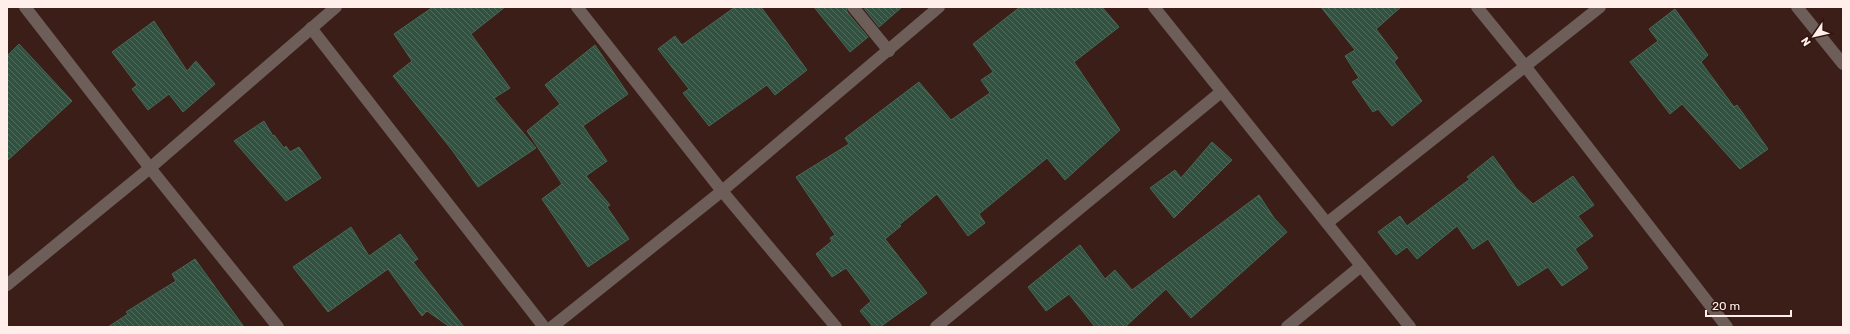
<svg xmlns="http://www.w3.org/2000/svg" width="1850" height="334" viewBox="0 0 1850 334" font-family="Rubik,sans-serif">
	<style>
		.building { fill: url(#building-back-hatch); stroke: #466755 }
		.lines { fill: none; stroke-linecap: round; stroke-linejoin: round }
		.minor { stroke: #6d5e5a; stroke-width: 12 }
	</style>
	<defs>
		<pattern id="building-back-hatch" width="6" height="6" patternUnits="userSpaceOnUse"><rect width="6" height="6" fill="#325241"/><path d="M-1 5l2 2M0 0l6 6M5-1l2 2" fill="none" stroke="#516b5d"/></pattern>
	</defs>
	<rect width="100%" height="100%" fill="#3c1e18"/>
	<g class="building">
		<path d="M 433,7 L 505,7 L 471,34 L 510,88 L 494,98 L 536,148 L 478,187 L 452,150 L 393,76 L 412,61 L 394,34 Z"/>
		<path d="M 735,7 L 761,7 L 807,70 L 775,95 L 767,85 L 709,126 L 683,93 L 689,89 L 658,49 L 675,36 L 682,45 Z"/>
		<path d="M 814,7 L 846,7 L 847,12 L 868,37 L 850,52 Z"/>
		<path d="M 863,7 L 902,7 L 879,27 Z"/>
		<path d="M 1020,7 L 1102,7 L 1119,27 L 1074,62 L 1120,130 L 1065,180 L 1047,158 L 979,214 L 985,223 L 968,236 L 937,194 L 899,225 L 901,226 L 885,239 L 927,293 L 880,327 L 873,327 L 860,311 L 871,301 L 846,268 L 832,277 L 816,254 L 832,241 L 830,238 L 835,235 L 796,177 L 849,144 L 845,138 L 919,82 L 951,120 L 990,93 L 981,80 L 993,72 L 992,70 L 973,44 Z"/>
		<path d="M 1321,7 L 1401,7 L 1376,29 L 1398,58 L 1394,62 L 1422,101 L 1392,126 L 1378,109 L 1373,112 L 1352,82 L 1359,78 L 1345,56 L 1355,50 Z"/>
		<path d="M 1675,9 L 1708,55 L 1701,62 L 1734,107 L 1737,105 L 1768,149 L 1740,169 L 1682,104 L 1670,114 L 1630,62 L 1658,41 L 1649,29 Z"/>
		<path d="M 154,21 L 187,71 L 196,61 L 215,84 L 183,112 L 169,94 L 148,110 L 132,89 L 137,85 L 112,52 Z"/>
		<path d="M 19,44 L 72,101 L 7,161 L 7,56 Z"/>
		<path d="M 595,45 L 628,94 L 583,126 L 607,161 L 586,176 L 610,205 L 607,207 L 629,239 L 588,267 L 542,199 L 562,184 L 527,131 L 560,104 L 545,85 Z"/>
		<path d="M 264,121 L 273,136 L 274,135 L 284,148 L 286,146 L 290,152 L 299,147 L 321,178 L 286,201 L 234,141 Z"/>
		<path d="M 1212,142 L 1232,160 L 1174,218 L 1150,188 L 1175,170 L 1181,178 Z"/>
		<path d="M 1493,156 L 1516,188 L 1533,204 L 1573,176 L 1594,205 L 1578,216 L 1593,236 L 1575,249 L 1588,268 L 1562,286 L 1548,267 L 1518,286 L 1488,239 L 1473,249 L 1457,226 L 1417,259 L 1407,247 L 1396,255 L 1378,232 L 1400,216 L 1407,226 L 1470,179 L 1467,177 Z"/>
		<path d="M 1259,195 L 1274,218 L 1287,232 L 1191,318 L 1166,289 L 1125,327 L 1095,327 L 1069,294 L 1046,311 L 1028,287 L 1080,245 L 1105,279 L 1115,270 L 1132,290 Z"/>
		<path d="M 351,227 L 369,256 L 400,234 L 418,259 L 413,262 L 464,327 L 450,327 L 427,311 L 422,316 L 388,269 L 328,312 L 293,267 Z"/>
		<path d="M 195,259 L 244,327 L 108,327 L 128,314 L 126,312 L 176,281 L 172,274 Z"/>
	</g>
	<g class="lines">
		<g class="minor">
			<path d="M 25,7 L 150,168 L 278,327"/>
			<path d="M 577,7 L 722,191 L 836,327"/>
			<path d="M 853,7 L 889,51"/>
			<path d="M 1154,7 L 1410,327"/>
			<path d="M 1477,7 L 1525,66 L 1727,327"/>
			<path d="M 1797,7 L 1843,64"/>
			<path d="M 311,28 L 544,327"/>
			<path d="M 1327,223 L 1600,7"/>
			<path d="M 7,285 L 150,168 L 336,7"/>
			<path d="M 552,327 L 722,191 L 939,7"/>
			<path d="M 936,327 L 1221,92"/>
			<path d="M 1287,327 L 1361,266"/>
		</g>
	</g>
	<rect width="1850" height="334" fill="none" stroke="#ffeeea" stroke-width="16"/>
	<g transform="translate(1814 36) rotate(236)" stroke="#31150f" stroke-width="3" paint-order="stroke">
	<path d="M0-3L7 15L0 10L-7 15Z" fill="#ffeeea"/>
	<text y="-6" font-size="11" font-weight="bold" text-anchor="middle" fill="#ffeeea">N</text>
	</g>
	<path d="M1706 310v6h85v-6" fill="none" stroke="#ffeeea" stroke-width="2"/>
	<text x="1712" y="310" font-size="12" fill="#ffeeea" stroke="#31150f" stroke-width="3" paint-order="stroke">20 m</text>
</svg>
